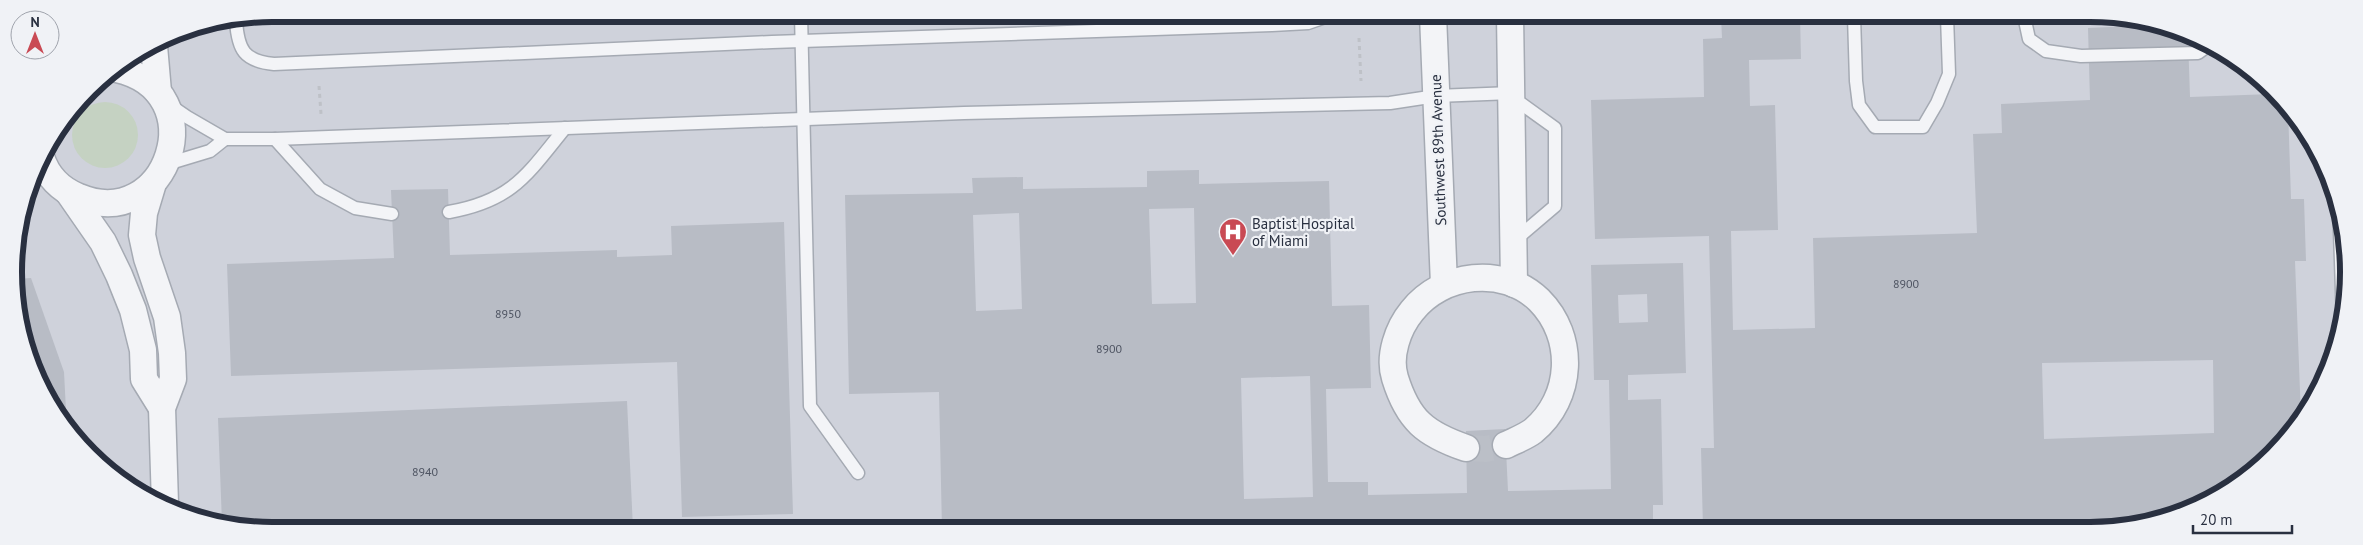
<svg xmlns="http://www.w3.org/2000/svg" width="2363" height="545" viewBox="0 0 2363 545" font-family="'PT Sans',sans-serif">
	<style>
		.built { fill: #cfd2db }
		.green { fill: #c5d2c2 }
		.building { fill: #b8bcc5; fill-rule: evenodd }
		.lines { fill: none; stroke-linecap: round; stroke-linejoin: round }
		.minor-tunnel { stroke: #bbbfc7; stroke-width: 26; stroke-dasharray: 26 13; stroke-linecap: butt }
		.service-casing { stroke: #a5aab3; stroke-width: 15 }
		.minor-casing { stroke: #a5aab3; stroke-width: 29 }
		.path { stroke: #bec1c7; stroke-width: 3; stroke-dasharray: 4 4; stroke-linecap: butt }
		.service { stroke: #f3f4f7; stroke-width: 12 }
		.minor { stroke: #f3f4f7; stroke-width: 26 }
		.labels { text-anchor: middle; dominant-baseline: central; stroke-width: 4.5; stroke-linejoin: round; paint-order: stroke }
		.number-label { font-size: 12px; fill: #4d5361 }
		.street-label { font-size: 15px; fill: #293040; stroke: #f0f2f6 }
		.poi-label { font-size: 15px; fill: #293040; stroke: #f0f2f6; text-anchor: start }
		.rim { fill: none; stroke: #293040; stroke-width: 6 }
	</style>
	<rect width="100%" height="100%" fill="#e0e3e9"/>
	<path class="built" d="M 273,14 L 2125,16 L 2220,49 L 2296,115 L 2341,206 L 2347,307 L 2322,387 L 2273,456 L 2205,505 L 2124,529 L 238,529 L 143,496 L 67,430 L 27,355 L 14,255 L 41,158 L 102,78 L 174,33 Z"/>
	<circle class="green" cx="105" cy="135" r="33"/>
	<g class="building">
		<path d="M 1721,16 L 1800,16 L 1801,59 L 1749,60 L 1750,106 L 1775,105 L 1778,230 L 1731,231 L 1733,330 L 1815,328 L 1813,238 L 1977,233 L 1973,134 L 2002,133 L 2001,104 L 2090,100 L 2088,28 L 2152,25 L 2188,38 L 2190,97 L 2272,94 L 2288,108 L 2291,199 L 2304,199 L 2306,261 L 2295,261 L 2301,417 L 2273,456 L 2205,505 L 2124,529 L 1703,529 L 1701,448 L 1714,448 L 1709,236 L 1595,239 L 1591,100 L 1704,97 L 1703,39 L 1722,38 ZM 2213,360 L 2214,433 L 2044,439 L 2042,363 Z"/>
		<path d="M 1199,170 L 1199,184 L 1329,181 L 1332,306 L 1369,305 L 1371,388 L 1326,389 L 1328,482 L 1368,482 L 1368,495 L 1467,493 L 1466,431 L 1505,429 L 1508,491 L 1611,489 L 1609,380 L 1594,380 L 1591,265 L 1683,263 L 1686,373 L 1628,375 L 1628,400 L 1661,399 L 1663,505 L 1653,505 L 1653,529 L 1088,529 L 1088,527 L 942,529 L 939,392 L 849,394 L 845,195 L 973,193 L 972,178 L 1023,177 L 1023,189 L 1147,187 L 1147,171 ZM 1194,208 L 1196,303 L 1152,304 L 1149,209 ZM 1019,213 L 1022,309 L 976,311 L 973,215 ZM 1647,294 L 1648,322 L 1619,323 L 1618,295 ZM 1310,376 L 1313,497 L 1244,499 L 1241,378 Z"/>
		<path d="M 448,189 L 450,255 L 617,250 L 617,257 L 672,255 L 671,226 L 784,222 L 793,514 L 682,517 L 677,362 L 231,376 L 227,264 L 394,258 L 391,190 Z"/>
		<path d="M 31,278 L 64,372 L 67,430 L 27,355 L 17,279 Z"/>
		<path d="M 627,401 L 633,529 L 238,529 L 222,523 L 218,418 Z"/>
	</g>
	<g class="lines">
		<path class="minor-tunnel" d="M 1466,448 L 1486,449 L 1506,445"/>
		<g class="service-casing">
			<g id="service">
				<path d="M 801,14 L 810,406 L 858,473"/>
				<path d="M 1332,15 L 1433,18 L 1483,15"/>
				<path d="M 1854,16 L 1856,81 L 1859,105 L 1875,127 L 1923,127 L 1937,103 L 1949,74 L 1947,16"/>
				<path d="M 2024,16 L 2029,39 L 2046,51 L 2081,56 L 2198,53 L 2209,45"/>
				<path d="M 236,21 C 238,50 244,61 274,64 L 772,42 L 1272,25 L 1308,23 L 1331,15"/>
				<path d="M 1512,97 L 1555,128 L 1555,206 L 1514,241"/>
				<path d="M 168,104 L 187,117 L 225,139 L 275,139 L 964,113 L 1390,103 L 1436,96 L 1512,93"/>
				<path d="M 275,139 L 320,189 L 355,208 L 392,214"/>
				<path d="M 167,164 L 210,151 L 225,139"/>
				<path d="M 2339,202 L 2343,321"/>
				<path d="M 449,212 C 512,201 527,175 565,128"/>
			</g>
		</g>
		<g class="minor-casing">
			<g id="minor">
				<path d="M 1433,15 L 1444,285"/>
				<path d="M 1510,15 L 1514,284"/>
				<path d="M 154,46 L 158,92"/>
				<path d="M 41,157 C 47,176 61,190 79,197 C 168,234 216,91 117,69"/>
				<path d="M 153,183 L 144,213 L 142,235 L 147,258 L 167,317 L 172,353 L 173,379 L 162,408 L 165,504"/>
				<path d="M 69,193 L 103,242 L 119,275 L 133,310 L 143,350 L 144,379 L 162,408"/>
				<path d="M 1466,448 C 1425,434 1408,420 1395,378 C 1388,356 1398,328 1412,311 C 1442,273 1503,265 1539,300 C 1576,337 1573,398 1533,431 C 1525,437 1514,441 1506,445"/>
			</g>
		</g>
		<g class="path">
			<path d="M 1359,38 L 1361,81"/>
			<path d="M 319,86 L 321,114"/>
		</g>
		<use href="#service" class="service"/>
		<use href="#minor" class="minor"/>
	</g>
	<defs>
		<g id="hospital-pin" transform="scale(1.4375)"><path d="M0 17L-7.5 6A9.5 9.5 0 1 1 7.5 6Z" fill="#c94a54" stroke="#f0f2f6"/><path d="M-5-5h3v3.5h4V-5h3V5h-3V1.5h-4V5h-3Z" fill="#fff"/></g>
	</defs>
	<g fill-rule="evenodd">
		<use href="#hospital-pin" x="1233" y="232"/>
	</g>
	<g class="labels">
		<g class="number-label">
			<text x="1906" y="283">8900</text>
			<text x="508" y="313">8950</text>
			<text x="1109" y="348">8900</text>
			<text x="425" y="471">8940</text>
		</g>
		<g class="street-label">
			<text transform="translate(1438 150) rotate(-92)">Southwest 89th Avenue</text>
		</g>
		<g class="poi-label">
			<text x="1252" y="223">Baptist Hospital<tspan x="1252" dy="17">of Miami</tspan></text>
		</g>
	</g>
	<path d="M0 0H2363V545H0ZM272 22H2090A250 250 0 0 1 2340 272V272A250 250 0 0 1 2090 522H272A250 250 0 0 1 22 272V272A250 250 0 0 1 272 22Z" fill="#f0f2f6" fill-rule="evenodd"/>
	<path class="rim" d="M272 22H2090A250 250 0 0 1 2340 272V272A250 250 0 0 1 2090 522H272A250 250 0 0 1 22 272V272A250 250 0 0 1 272 22Z"/>
	<g transform="translate(35 35)"><circle r="24" fill="#f0f2f6" stroke="#a0a4ad"/>
	<path d="M0-4L9 19L0 12L-9 19Z" fill="#c94a54"/>
	<text y="-8" font-size="14" font-weight="bold" text-anchor="middle" fill="#293040">N</text>
	</g>
	<path d="M2193 525v8h99v-8" fill="none" stroke="#293040" stroke-width="2.5"/>
	<text x="2200" y="525" font-size="15" fill="#293040" stroke="#f0f2f6" stroke-width="4" paint-order="stroke">20 m</text>
</svg>
